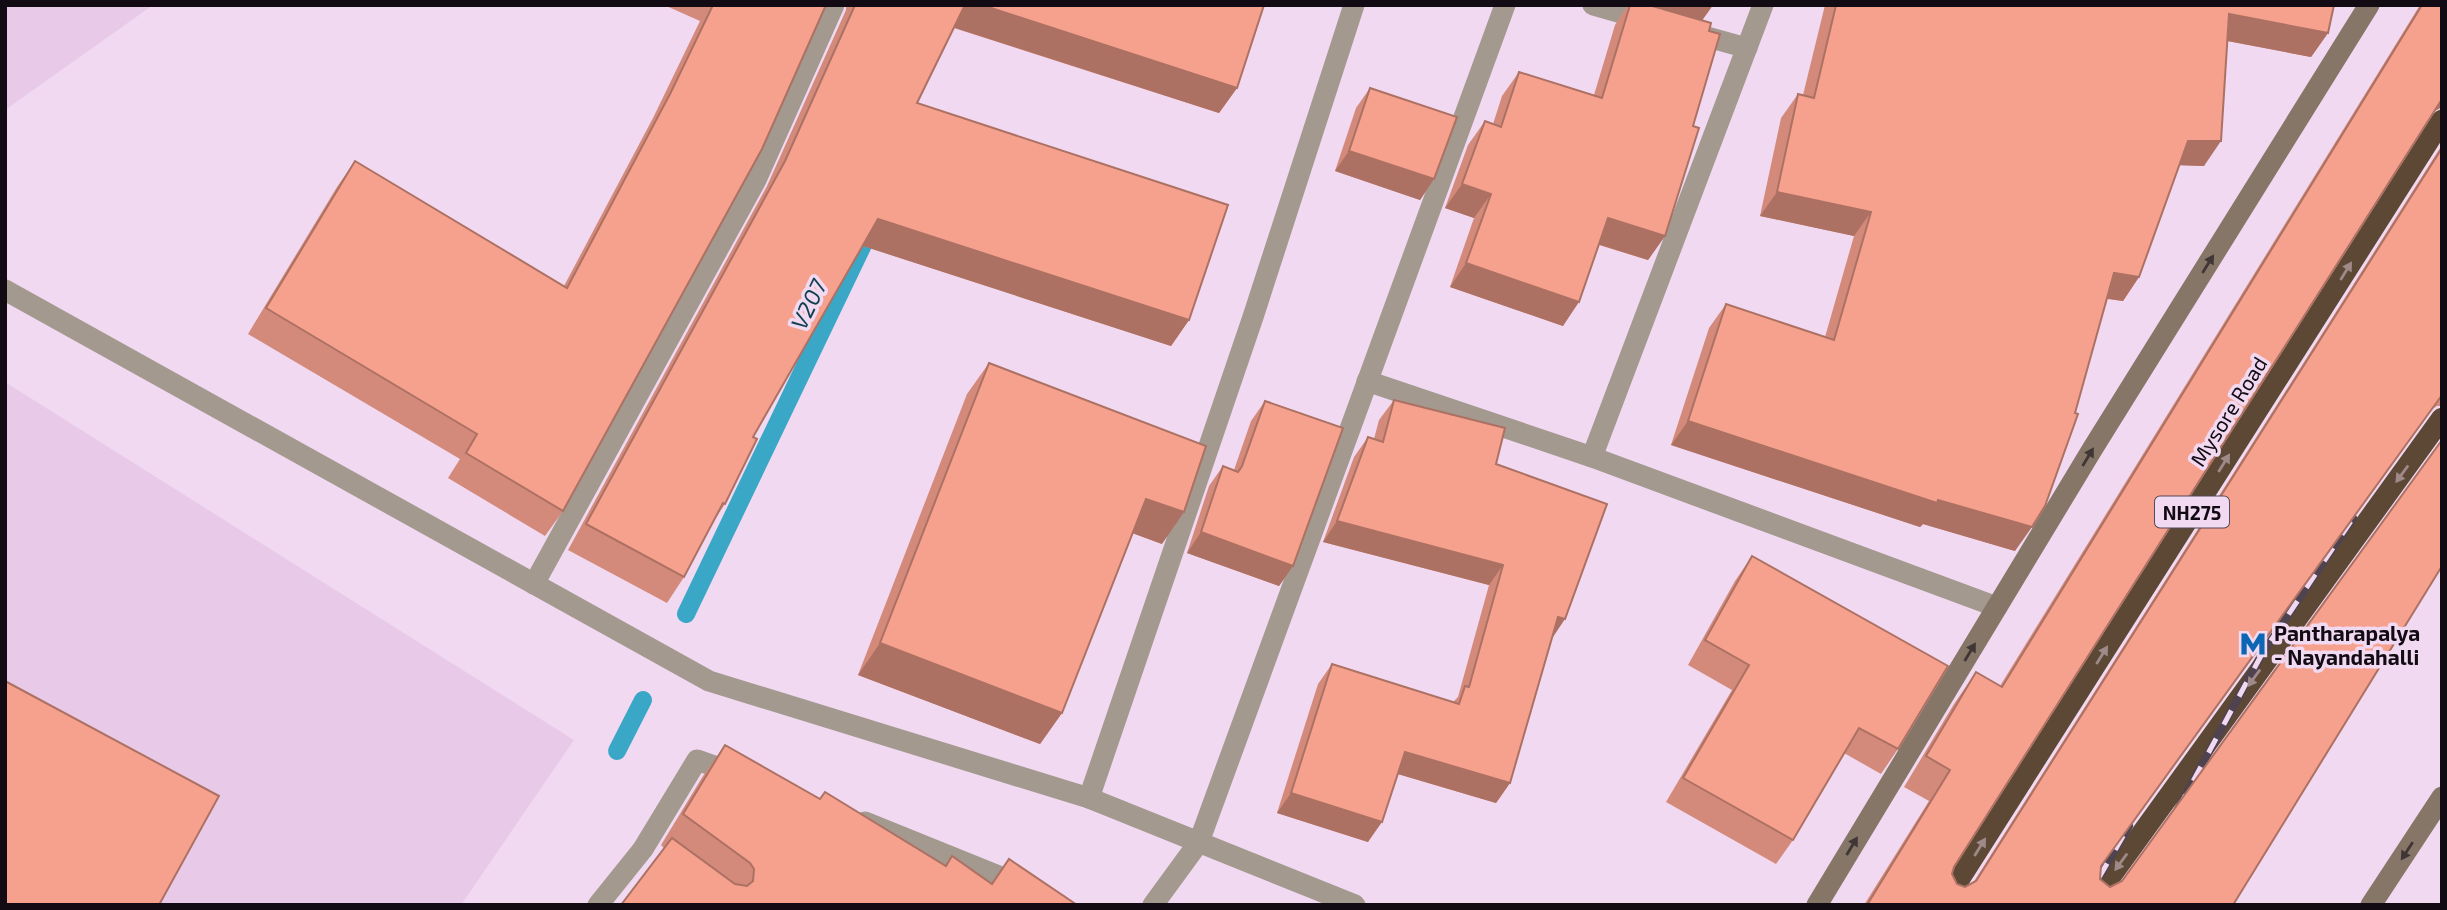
<svg xmlns="http://www.w3.org/2000/svg" width="2447" height="910" viewBox="0 0 2447 910" font-family="'Exo 2',sans-serif">
	<style>
		.built { fill: #e8cae8 }
		.lines { fill: none; stroke-linecap: round; stroke-linejoin: round }
		.stream { stroke: #39a7c5; stroke-width: 18 }
		.lane { stroke: #a3998f; stroke-width: 21 }
		.street { stroke: #a3998f; stroke-width: 21 }
		.secondary { stroke: #857668; stroke-width: 21 }
		.highway { stroke: #5c4834; stroke-width: 21 }
		.rail-casing { stroke: #4f4350; stroke-width: 8 }
		.rail { stroke: #f1d9f1; stroke-width: 5; stroke-dasharray: 16; stroke-linecap: butt }
		.wall { fill: #d48a7a }
		.shaded-wall { fill: #ac7163 }
		.building { fill: #f6a18e; stroke: #ac7163; stroke-width: 2 }
		.oneway { fill: #403635 }
		.oneway2 { fill: #9f8989 }
		.labels { text-anchor: middle; dominant-baseline: central; stroke-width: 7; stroke-linejoin: round; paint-order: stroke }
		.shield { fill: #f1d9f1; stroke: #554956; stroke-width: 2 }
		.shield-label { font-size: 19px; font-weight: bold; fill: #120b13 }
		.street-label { font-size: 21px; fill: #120b13; stroke: #f1d9f1 }
		.poi-label { font-size: 21px; font-weight: bold; fill: #120b13; stroke: #f1d9f1; text-anchor: start }
		.water-label { font-size: 23px; font-style: italic; fill: #0f3f4c; stroke: #f1d9f1 }
	</style>
	<rect width="100%" height="100%" fill="#f1d9f1"/>
	<g class="built">
		<path d="M 5,5 L 153,5 L 5,110 Z"/>
		<path d="M 5,382 L 574,740 L 461,905 L 5,905 Z"/>
	</g>
	<g class="lines">
		<g class="stream">
			<path d="M 686,614 L 873,224"/>
			<path d="M 617,751 L 643,700"/>
		</g>
		<g class="lane">
			<path d="M 534,584 L 756,180 L 834,5"/>
			<path d="M 865,822 L 1028,888 L 1060,905"/>
			<path d="M 598,905 L 643,849 L 697,760 L 737,774"/>
			<path d="M 1153,905 L 1199,842"/>
		</g>
		<g class="street">
			<path d="M 1593,5 L 1649,21"/>
			<path d="M 1693,33 L 1747,48"/>
			<path d="M 5,290 L 709,681 L 1089,798 L 1355,905"/>
			<path d="M 1367,381 L 1592,457 L 1997,607"/>
			<path d="M 1592,457 L 1763,5"/>
			<path d="M 1089,798 L 1253,317 L 1354,5"/>
			<path d="M 1199,842 L 1505,5"/>
		</g>
		<g class="secondary">
			<path d="M 1817,905 L 2093,448 L 2369,5"/>
			<path d="M 2371,905 L 2442,797"/>
		</g>
		<g class="highway">
			<path d="M 1943,905 L 2442,120"/>
			<path d="M 2090,905 L 2442,418"/>
		</g>
		<g class="rail-casing">
			<g id="rail">
				<path d="M 2178,809 L 2262,654 L 2353,518"/>
				<path d="M 2083,905 L 2129,826"/>
			</g>
		</g>
		<use href="#rail" class="rail"/>
	</g>
	<g class="wall">
		<path d="M 664,5 L 826,5 L 563,511 L 545,536 L 448,478 L 460,459 L 248,334 L 337,187 L 355,161 L 564,286 L 653,118 L 700,21 Z"/>
		<path d="M 846,5 L 1264,5 L 1237,88 L 1219,113 L 954,28 L 917,103 L 1189,320 L 1171,346 L 863,246 L 753,437 L 725,504 L 715,519 L 684,577 L 667,603 L 568,550 L 767,186 L 846,10 Z"/>
		<path d="M 1628,5 L 1713,5 L 1702,20 L 1709,31 L 1693,126 L 1665,236 L 1648,260 L 1599,245 L 1563,326 L 1450,287 L 1474,218 L 1445,208 L 1468,145 L 1485,121 L 1493,124 L 1502,96 L 1519,72 L 1594,95 L 1615,25 Z"/>
		<path d="M 1825,5 L 2334,5 L 2328,33 L 2311,57 L 2227,41 L 2204,166 L 2179,165 L 2139,277 L 2123,301 L 2107,299 L 2015,551 L 1923,524 L 1920,527 L 1671,445 L 1709,328 L 1726,304 L 1825,337 L 1854,236 L 1760,216 L 1781,118 L 1798,94 L 1803,95 Z"/>
		<path d="M 2420,5 L 2442,5 L 2442,107 L 2434,111 L 1954,867 L 1952,874 L 1957,884 L 1965,887 L 1973,883 L 2442,145 L 2442,406 L 2437,406 L 2431,410 L 2101,867 L 2100,879 L 2110,887 L 2233,905 L 1864,905 L 1929,801 L 1904,787 L 1954,704 L 1976,672 L 2000,686 Z"/>
		<path d="M 1370,88 L 1434,179 L 1420,200 L 1335,171 L 1356,108 Z"/>
		<path d="M 989,363 L 1162,544 L 1132,533 L 1062,713 L 1040,744 L 858,675 L 967,394 Z"/>
		<path d="M 1394,400 L 1496,464 L 1552,639 L 1510,783 L 1496,803 L 1398,774 L 1368,842 L 1277,813 L 1318,684 L 1332,664 L 1453,702 L 1458,697 L 1489,585 L 1323,542 L 1354,457 L 1368,437 L 1374,439 L 1379,420 Z"/>
		<path d="M 1265,401 L 1293,566 L 1279,586 L 1187,553 L 1209,486 L 1223,466 L 1234,470 L 1251,421 Z"/>
		<path d="M 1752,556 L 1898,749 L 1881,774 L 1844,753 L 1793,840 L 1776,864 L 1666,802 L 1732,690 L 1688,665 L 1735,581 Z"/>
		<path d="M 725,745 L 820,799 L 946,866 L 992,884 L 621,905 L 664,848 L 661,845 L 703,776 Z"/>
	</g>
	<g class="shaded-wall">
		<path d="M 964,5 L 982,5 L 1237,88 L 1219,113 L 949,26 Z"/>
		<path d="M 1643,5 L 1713,5 L 1701,22 Z"/>
		<path d="M 2229,14 L 2328,33 L 2311,57 L 2212,38 Z"/>
		<path d="M 2442,98 L 2442,107 L 2431,113 Z"/>
		<path d="M 2188,141 L 2221,141 L 2204,166 L 2171,165 Z"/>
		<path d="M 1349,151 L 1434,179 L 1420,200 L 1335,171 Z"/>
		<path d="M 1462,184 L 1491,194 L 1474,218 L 1445,208 Z"/>
		<path d="M 1777,192 L 1871,212 L 1854,236 L 1760,216 Z"/>
		<path d="M 1608,218 L 1665,236 L 1648,260 L 1591,242 Z"/>
		<path d="M 878,219 L 1189,320 L 1171,346 L 860,245 Z"/>
		<path d="M 1466,263 L 1579,302 L 1563,326 L 1450,287 Z"/>
		<path d="M 2114,273 L 2139,277 L 2123,301 L 2097,297 Z"/>
		<path d="M 1688,421 L 1938,500 L 2032,527 L 2015,551 L 1923,524 L 1920,527 L 1671,445 Z"/>
		<path d="M 1146,499 L 1184,512 L 1162,544 L 1124,530 Z"/>
		<path d="M 1337,521 L 1503,565 L 1489,585 L 1323,542 Z"/>
		<path d="M 1201,532 L 1293,566 L 1279,586 L 1187,553 Z"/>
		<path d="M 1558,617 L 1565,619 L 1551,640 Z"/>
		<path d="M 880,643 L 1062,713 L 1040,744 L 858,675 Z"/>
		<path d="M 1405,752 L 1510,783 L 1496,803 L 1391,772 Z"/>
		<path d="M 1291,793 L 1382,822 L 1368,842 L 1277,813 Z"/>
	</g>
	<g class="building">
		<path d="M 713,5 L 826,5 L 762,149 L 563,511 L 466,453 L 477,434 L 266,308 L 355,161 L 567,288 L 671,92 Z"/>
		<path d="M 855,5 L 965,5 L 917,103 L 1228,205 L 1189,320 L 878,219 L 753,437 L 757,439 L 725,504 L 723,503 L 684,577 L 586,524 L 785,161 Z"/>
		<path d="M 982,5 L 1264,5 L 1237,88 Z"/>
		<path d="M 1630,5 L 1649,5 L 1711,23 L 1709,31 L 1720,34 L 1693,126 L 1699,128 L 1665,236 L 1608,218 L 1579,302 L 1466,263 L 1491,194 L 1462,184 L 1485,121 L 1501,127 L 1519,72 L 1602,98 Z"/>
		<path d="M 1836,5 L 2334,5 L 2328,33 L 2229,14 L 2221,141 L 2188,141 L 2139,277 L 2114,273 L 2075,413 L 2078,414 L 2045,506 L 2032,527 L 1938,500 L 1937,503 L 1688,421 L 1726,304 L 1834,340 L 1871,212 L 1777,192 L 1798,94 L 1814,98 Z"/>
		<path d="M 2422,5 L 2442,5 L 2442,99 L 1954,867 L 1952,874 L 1957,884 L 1965,887 L 1976,881 L 2442,148 L 2442,395 L 2101,866 L 2100,879 L 2110,887 L 2122,881 L 2442,440 L 2442,566 L 2233,905 L 1867,905 L 1950,770 L 1926,756 L 1976,672 L 2002,687 Z"/>
		<path d="M 1370,88 L 1457,117 L 1434,179 L 1349,151 Z"/>
		<path d="M 989,363 L 1206,446 L 1184,512 L 1146,499 L 1062,713 L 880,643 Z"/>
		<path d="M 1394,400 L 1505,428 L 1496,464 L 1607,504 L 1565,619 L 1558,617 L 1510,783 L 1405,752 L 1382,822 L 1291,793 L 1332,664 L 1459,704 L 1465,686 L 1469,687 L 1503,565 L 1337,521 L 1368,437 L 1383,442 Z"/>
		<path d="M 1265,401 L 1343,428 L 1293,566 L 1201,532 L 1223,466 L 1238,472 L 1242,466 Z"/>
		<path d="M 1752,556 L 1948,666 L 1898,749 L 1859,728 L 1793,840 L 1683,778 L 1749,665 L 1705,640 Z"/>
		<path d="M 5,681 L 219,796 L 159,905 L 5,905 Z"/>
		<path d="M 725,745 L 820,799 L 825,792 L 946,866 L 952,856 L 992,884 L 1009,859 L 1077,905 L 621,905 L 672,838 L 735,884 L 747,886 L 753,881 L 754,869 L 750,863 L 683,814 Z"/>
	</g>
	<defs><path id="oneway-solid" d="M-6-.8H1V-3.2L6.5 0L1 3.2V.8H-6Z" transform="scale(1.75)"/></defs>
	<g class="oneway">
		<use href="#oneway-solid" transform="translate(2208 264) rotate(-58)"/>
		<use href="#oneway-solid" transform="translate(2088 457) rotate(-59)"/>
		<use href="#oneway-solid" transform="translate(1970 652) rotate(-59)"/>
		<use href="#oneway-solid" transform="translate(1852 846) rotate(-59)"/>
		<use href="#oneway-solid" transform="translate(2407 851) rotate(123)"/>
	</g>
	<g class="oneway2">
		<use href="#oneway-solid" transform="translate(2346 271) rotate(-58)"/>
		<use href="#oneway-solid" transform="translate(2224 463) rotate(-58)"/>
		<use href="#oneway-solid" transform="translate(2402 474) rotate(126)"/>
		<use href="#oneway-solid" transform="translate(2102 655) rotate(-58)"/>
		<use href="#oneway-solid" transform="translate(2254 678) rotate(126)"/>
		<use href="#oneway-solid" transform="translate(1980 847) rotate(-58)"/>
		<use href="#oneway-solid" transform="translate(2121 862) rotate(126)"/>
	</g>
	<defs>
		<g id="metro-bare" transform="scale(2.1)"><path d="M-5.5 5V-5H-3L0 0L3-5H5.5V5H3V-.5L0 4L-3-.5V5Z" fill="#0b67b4" stroke="#f1d9f1" stroke-width="2.5" paint-order="stroke"/></g>
	</defs>
	<g fill-rule="evenodd">
		<use href="#metro-bare" x="2253" y="644"/>
	</g>
	<g class="labels">
		<rect class="shield" x="2155" y="496.5" width="74" height="31" rx="5"/>
		<g class="shield-label">
			<text x="2192" y="512">NH275</text>
		</g>
		<g class="street-label">
			<text transform="translate(2228 411) rotate(-58)">Mysore Road</text>
		</g>
		<g class="poi-label">
			<text x="2274" y="632">Pantharapalya<tspan x="2274" dy="24">- Nayandahalli</tspan></text>
		</g>
		<g class="water-label">
			<text transform="translate(808 304) rotate(-64)">V207</text>
		</g>
	</g>
	<rect width="2447" height="910" fill="none" stroke="#120b13" stroke-width="14"/>
</svg>
